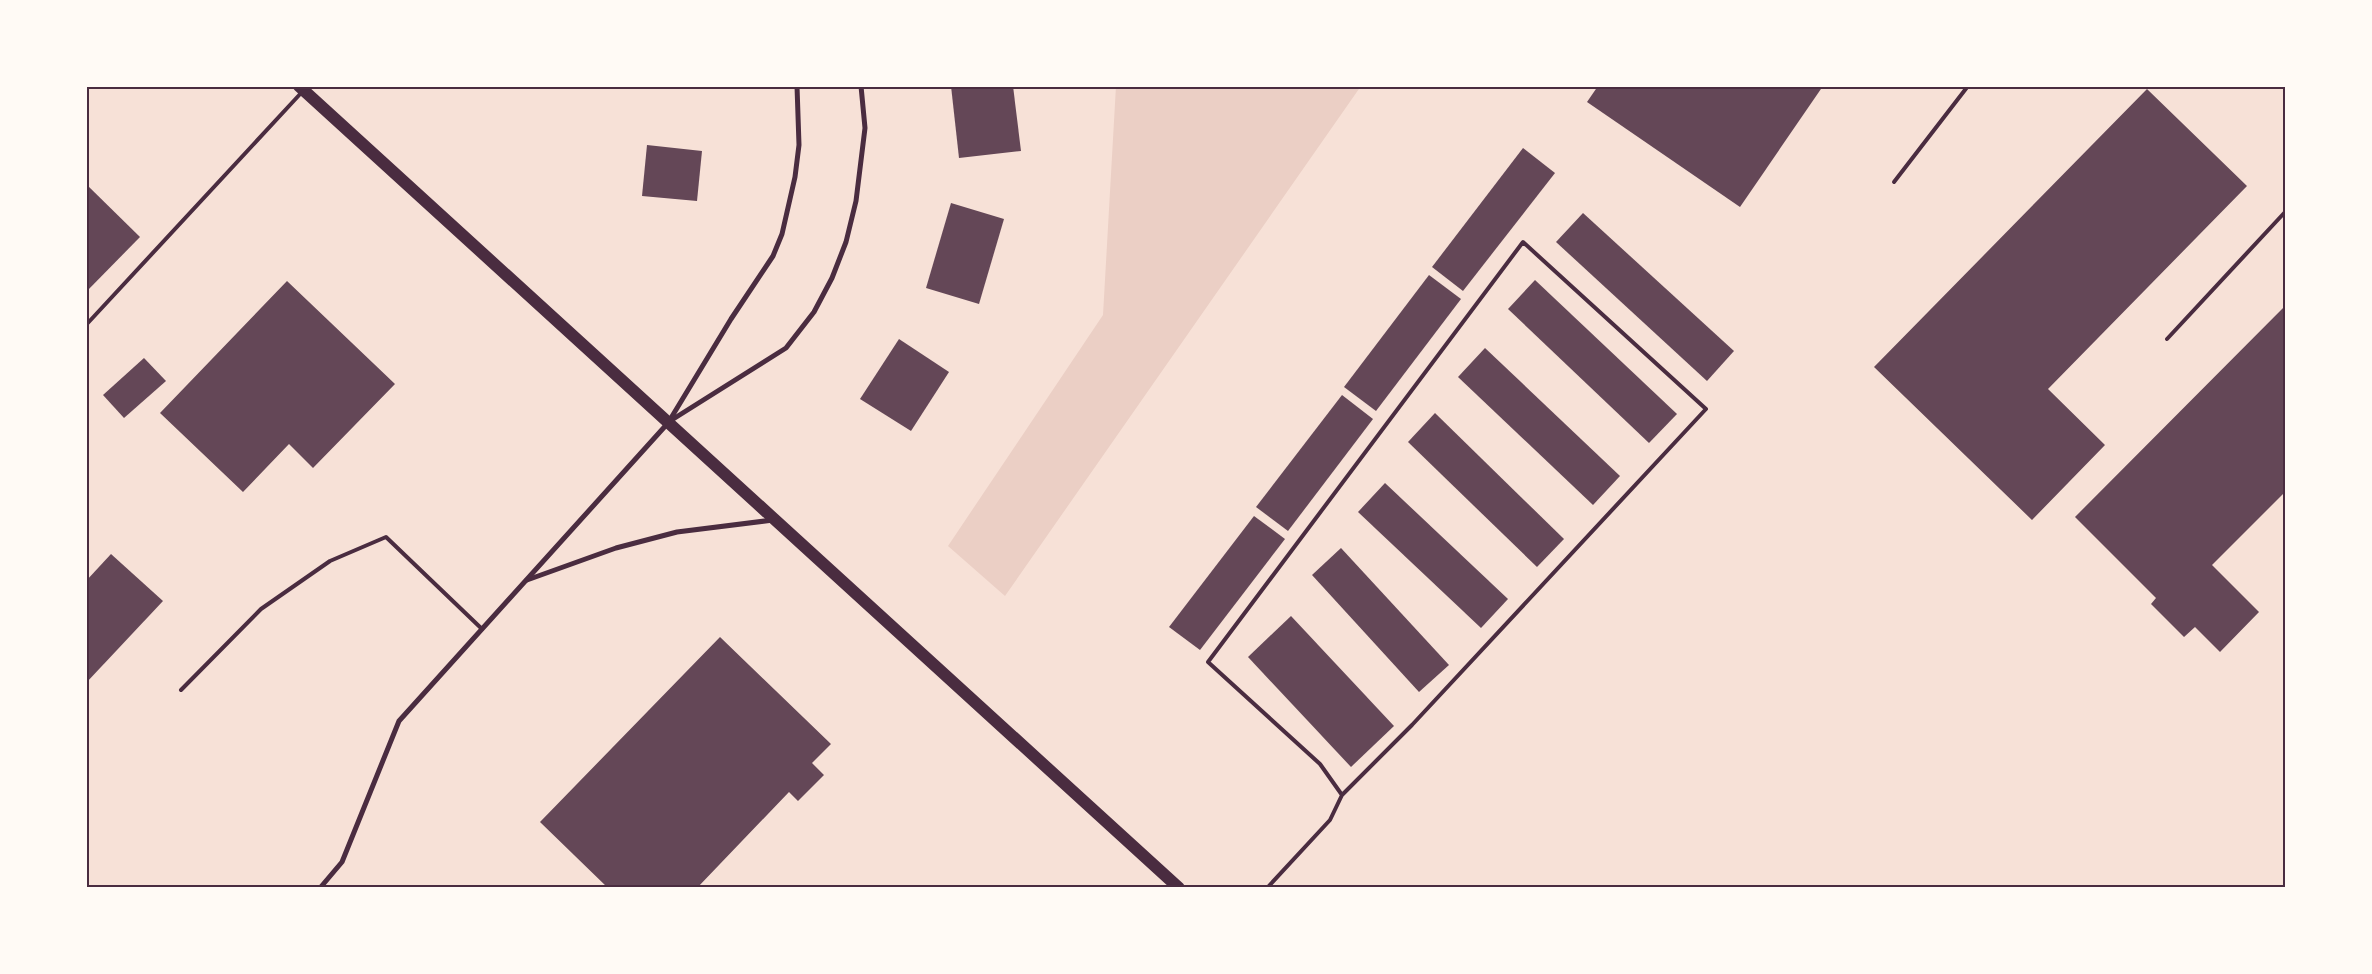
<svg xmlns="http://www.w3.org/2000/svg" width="2372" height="974" viewBox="0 0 2372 974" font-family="'Noto Serif',serif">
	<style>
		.green { fill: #ebcfc5 }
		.building { fill: #644757 }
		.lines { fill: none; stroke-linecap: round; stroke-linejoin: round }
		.service { stroke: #4a2c40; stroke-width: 4 }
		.minor { stroke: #4a2c40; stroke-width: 5 }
		.primary { stroke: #4a2c40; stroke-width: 12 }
		.neatline { fill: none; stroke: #4a2c40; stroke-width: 2 }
	</style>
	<rect width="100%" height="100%" fill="#f7e1d7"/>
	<path class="green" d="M 1116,86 L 1361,86 L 1005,596 L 948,546 L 1103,315 Z"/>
	<g class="building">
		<path d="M 951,86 L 1013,86 L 1021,151 L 959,158 Z"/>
		<path d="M 1598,86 L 1823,86 L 1740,207 L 1587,102 Z"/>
		<path d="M 2147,89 L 2247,186 L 2048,389 L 2105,445 L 2032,520 L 1874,367 Z"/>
		<path d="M 647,145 L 702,151 L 697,201 L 642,196 Z"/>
		<path d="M 1523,148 L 1555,173 L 1463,291 L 1432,267 Z"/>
		<path d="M 86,184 L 140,237 L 86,292 Z"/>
		<path d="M 951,203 L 1004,219 L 979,304 L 926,288 Z"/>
		<path d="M 1583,213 L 1734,351 L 1707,381 L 1556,242 Z"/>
		<path d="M 1429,275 L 1461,299 L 1376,411 L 1344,387 Z"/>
		<path d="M 1535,280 L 1677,414 L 1649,443 L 1508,309 Z"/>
		<path d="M 287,281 L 395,384 L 313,468 L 289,444 L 243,492 L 160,413 Z"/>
		<path d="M 2286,305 L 2286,491 L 2212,565 L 2259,612 L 2220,652 L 2195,627 L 2184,637 L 2151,604 L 2156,598 L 2075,517 Z"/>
		<path d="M 899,339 L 949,372 L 911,431 L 860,399 Z"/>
		<path d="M 1485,348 L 1620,476 L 1593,505 L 1458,377 Z"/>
		<path d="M 144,358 L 166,381 L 124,418 L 103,395 Z"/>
		<path d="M 1342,395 L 1373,419 L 1288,531 L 1256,507 Z"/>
		<path d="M 1435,413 L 1564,539 L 1537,567 L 1408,442 Z"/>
		<path d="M 1385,483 L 1508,599 L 1481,628 L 1358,512 Z"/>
		<path d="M 1254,516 L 1285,539 L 1200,650 L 1169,627 Z"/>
		<path d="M 1341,548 L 1449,665 L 1419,692 L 1312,575 Z"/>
		<path d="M 111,554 L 163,601 L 86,683 L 86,581 Z"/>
		<path d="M 1291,616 L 1394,726 L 1351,767 L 1248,657 Z"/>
		<path d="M 720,637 L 831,744 L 812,763 L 824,775 L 798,801 L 789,792 L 697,888 L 608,888 L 540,822 Z"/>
	</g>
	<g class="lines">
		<g class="service">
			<path d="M 1894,182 L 1968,86"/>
			<path d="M 86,325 L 302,92"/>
			<path d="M 2167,339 L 2286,211"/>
			<path d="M 181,690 L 261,609 L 330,561 L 386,537 L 482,629"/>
			<path d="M 1267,888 L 1330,820 L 1342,795 L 1412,725 L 1706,409 L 1523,242 L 1208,662 L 1320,764 L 1342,795"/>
		</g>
		<g class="minor">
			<path d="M 670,421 L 786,348 L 814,312 L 832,278 L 846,242 L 856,201 L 865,128 L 861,86"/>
			<path d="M 527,580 L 616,548 L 677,532 L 773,520"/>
			<path d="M 320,888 L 342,862 L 399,721 L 668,423 L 731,319 L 773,256 L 782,234 L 795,177 L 799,145 L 797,86"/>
		</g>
		<path class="primary" d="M 299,86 L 1179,888"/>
	</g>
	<rect width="2372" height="974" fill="none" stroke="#fffaf5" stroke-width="175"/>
	<rect x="88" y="88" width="2196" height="798" class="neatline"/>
</svg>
